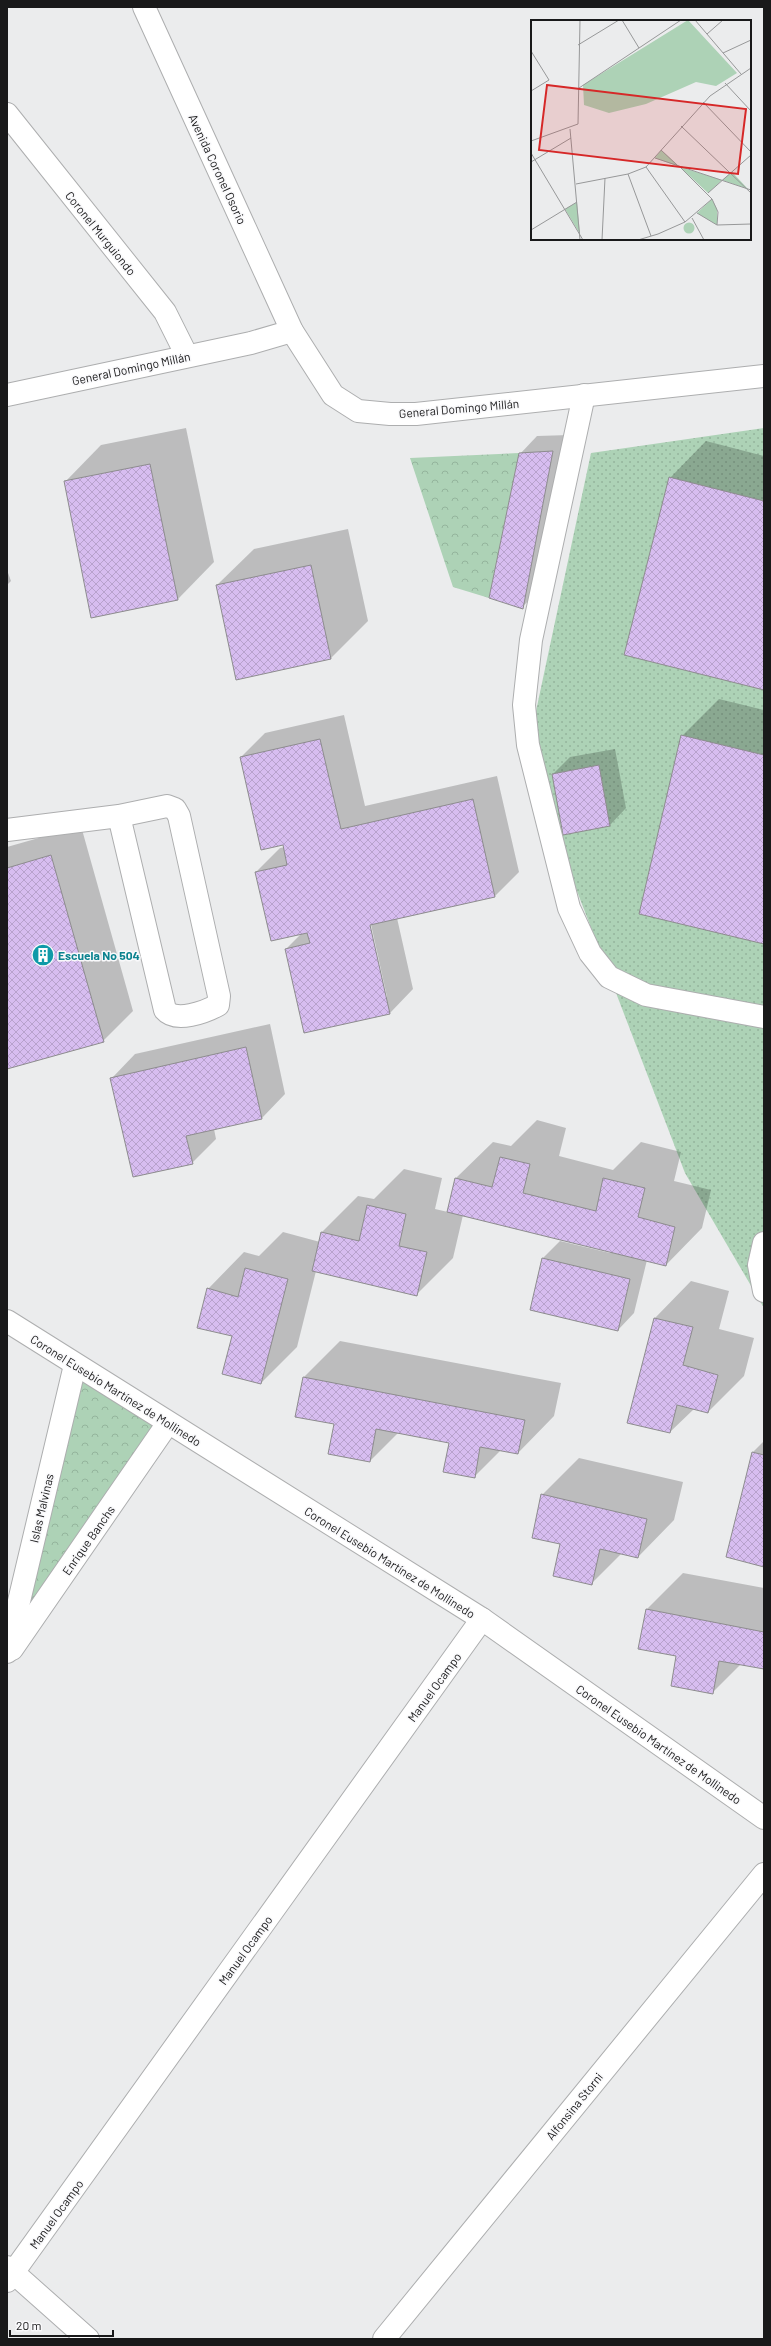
<svg xmlns="http://www.w3.org/2000/svg" width="771" height="2346" viewBox="0 0 771 2346" font-family="Barlow,sans-serif">
	<style>
		.forest { fill: url(#forest-crowns) }
		.garden { fill: url(#garden-dots) }
		.shadow { fill: #0003; fill-rule: evenodd }
		.building { fill: url(#building-cross-hatch); stroke: #8d8c8e }
		.lines { fill: none; stroke-linecap: round; stroke-linejoin: round }
		.minor-casing { stroke: #adaeaf; stroke-width: 24 }
		.minor { stroke: #fff; stroke-width: 22 }
		.labels { text-anchor: middle; dominant-baseline: central; stroke-width: 3; stroke-linejoin: round; paint-order: stroke }
		.street-label { font-size: 12px; fill: #19191a; stroke: #f9f9fb }
		.culture-label { font-size: 12px; font-weight: bold; fill: #0d838f; stroke: #f9f9fb; text-anchor: start }
		.inset-road { fill: none; stroke: #979899; stroke-width: 1 }
		.view { fill: #d62828; fill-opacity: 0.15; stroke: #d62828; stroke-width: 2 }
		.inset-edge { fill: none; stroke: #19191a; stroke-width: 2 }
	</style>
	<defs>
		<pattern id="forest-crowns" width="20" height="18" patternUnits="userSpaceOnUse"><rect width="20" height="18" fill="#add2b6"/><path d="M2 6a3 3 0 1 1 6 0M12 15a3 3 0 1 1 6 0" fill="none" stroke="#94b49c"/></pattern>
		<pattern id="garden-dots" width="8" height="8" patternUnits="userSpaceOnUse"><rect width="8" height="8" fill="#add2b6"/><path d="M2 2h.1M6 6h.1" fill="none" stroke="#94b49c" stroke-width="1.8" stroke-linecap="round"/></pattern>
		<pattern id="building-cross-hatch" width="8" height="8" patternUnits="userSpaceOnUse"><rect width="8" height="8" fill="#d7bdf0"/><path d="M0 0l8 8M0 8l8-8" fill="none" stroke="#b8a2cd"/></pattern>
	</defs>
	<rect width="100%" height="100%" fill="#ebeced"/>
	<g class="forest">
		<path d="M 519,453 L 489,598 L 453,587 L 410,458 Z"/>
		<path d="M 75,1365 L 168,1423 L 7,1652 Z"/>
	</g>
	<path class="garden" d="M 764,428 L 764,1308 L 685,1173 L 526,758 L 591,453 Z"/>
	<g class="shadow">
		<path d="M 186,428 L 214,562 L 178,599 L 65,482 L 101,445 Z"/>
		<path d="M 569,435 L 539,591 L 522,607 L 520,454 L 537,436 Z"/>
		<path d="M 706,441 L 764,456 L 764,689 L 670,478 Z"/>
		<path d="M 348,529 L 368,621 L 331,658 L 237,678 L 217,585 L 254,549 Z"/>
		<path d="M 7,570 L 11,581 L 7,585 Z"/>
		<path d="M 719,699 L 764,710 L 764,943 L 682,736 Z"/>
		<path d="M 344,715 L 365,806 L 497,776 L 519,872 L 495,896 L 397,918 L 413,989 L 390,1013 L 286,949 L 302,933 L 256,872 L 280,848 L 285,847 L 241,757 L 265,733 ZM 368,920 L 370,920 L 387,997 L 385,997 Z"/>
		<path d="M 615,749 L 626,808 L 610,825 L 553,774 L 570,757 Z"/>
		<path d="M 81,826 L 133,1011 L 103,1041 L 7,1068 L 7,847 Z"/>
		<path d="M 270,1024 L 285,1094 L 262,1118 L 214,1129 L 216,1139 L 192,1163 L 112,1078 L 135,1054 Z"/>
		<path d="M 537,1120 L 566,1128 L 559,1156 L 613,1170 L 641,1142 L 681,1152 L 674,1181 L 711,1190 L 702,1228 L 666,1265 L 647,1260 L 634,1313 L 618,1330 L 531,1310 L 543,1258 L 560,1241 L 610,1253 L 611,1251 L 463,1215 L 453,1258 L 417,1294 L 316,1271 L 297,1347 L 261,1383 L 208,1289 L 244,1252 L 259,1256 L 283,1232 L 320,1242 L 322,1232 L 358,1196 L 374,1199 L 404,1169 L 442,1178 L 435,1209 L 448,1212 L 456,1178 L 493,1142 L 511,1146 Z"/>
		<path d="M 691,1281 L 729,1291 L 719,1329 L 754,1338 L 744,1376 L 708,1412 L 694,1409 L 670,1432 L 629,1422 L 655,1318 Z"/>
		<path d="M 340,1341 L 561,1383 L 554,1416 L 518,1453 L 501,1450 L 474,1477 L 450,1442 L 399,1432 L 370,1461 L 335,1423 L 304,1377 Z"/>
		<path d="M 764,1441 L 764,1566 L 753,1452 Z"/>
		<path d="M 579,1458 L 683,1482 L 674,1520 L 638,1557 L 622,1553 L 592,1583 L 561,1543 L 542,1495 Z"/>
		<path d="M 683,1573 L 764,1588 L 764,1668 L 741,1664 L 712,1693 L 677,1655 L 647,1609 Z"/>
	</g>
	<g class="building">
		<path d="M 553,451 L 523,609 L 489,598 L 519,453 Z"/>
		<path d="M 150,464 L 178,600 L 91,618 L 64,481 Z"/>
		<path d="M 669,477 L 764,501 L 764,690 L 624,655 Z"/>
		<path d="M 311,565 L 331,659 L 236,680 L 216,585 Z"/>
		<path d="M 681,735 L 764,755 L 764,944 L 639,914 Z"/>
		<path d="M 320,739 L 341,829 L 473,799 L 495,897 L 370,925 L 390,1014 L 304,1033 L 285,949 L 310,943 L 307,933 L 271,941 L 255,872 L 287,865 L 283,845 L 261,850 L 240,757 Z"/>
		<path d="M 599,765 L 610,826 L 563,835 L 552,774 Z"/>
		<path d="M 51,855 L 104,1042 L 7,1069 L 7,868 Z"/>
		<path d="M 246,1047 L 262,1119 L 186,1136 L 193,1164 L 133,1177 L 110,1078 Z"/>
		<path d="M 500,1157 L 530,1164 L 523,1193 L 596,1211 L 603,1178 L 645,1188 L 638,1217 L 675,1227 L 666,1266 L 447,1212 L 455,1178 L 492,1187 Z"/>
		<path d="M 367,1205 L 406,1214 L 399,1246 L 427,1252 L 417,1296 L 312,1271 L 321,1232 L 359,1241 Z"/>
		<path d="M 542,1258 L 630,1279 L 618,1331 L 530,1310 Z"/>
		<path d="M 245,1268 L 288,1279 L 261,1384 L 222,1374 L 232,1336 L 197,1328 L 207,1288 L 238,1297 Z"/>
		<path d="M 654,1318 L 693,1327 L 683,1365 L 718,1375 L 708,1413 L 677,1405 L 670,1433 L 627,1423 Z"/>
		<path d="M 303,1377 L 525,1420 L 518,1454 L 480,1447 L 475,1478 L 443,1472 L 449,1443 L 376,1429 L 370,1462 L 328,1454 L 334,1424 L 295,1417 Z"/>
		<path d="M 752,1452 L 764,1455 L 764,1567 L 726,1557 Z"/>
		<path d="M 541,1494 L 647,1519 L 638,1558 L 600,1549 L 592,1585 L 553,1576 L 560,1544 L 532,1538 Z"/>
		<path d="M 646,1609 L 764,1632 L 764,1669 L 719,1661 L 713,1694 L 671,1686 L 676,1656 L 638,1649 Z"/>
	</g>
	<g class="lines">
		<g class="minor-casing">
			<g id="minor">
				<path d="M 144,7 L 292,331 L 333,395 L 358,411 L 390,414 L 416,414 L 764,376"/>
				<path d="M 7,114 L 165,312 L 187,356"/>
				<path d="M 7,395 L 251,343 L 292,331"/>
				<path d="M 584,395 L 531,640 L 524,705 L 528,745 L 569,908 L 590,953 L 609,977 L 646,995 L 764,1017"/>
				<path d="M 7,830 L 119,816 L 167,806 L 175,809 L 179,816 L 219,996 L 218,1005 C 205,1012 176,1023 165,1010 L 119,816"/>
				<path d="M 764,1243 L 759,1265 L 764,1291"/>
				<path d="M 7,1321 L 482,1619 L 764,1818"/>
				<path d="M 12,1649 L 168,1423"/>
				<path d="M 7,1652 L 75,1365"/>
				<path d="M 7,2267 L 88,2339"/>
				<path d="M 7,2281 L 482,1619"/>
				<path d="M 384,2339 L 764,1874"/>
			</g>
		</g>
		<use href="#minor" class="minor"/>
	</g>
	<defs>
		<g id="building-disc" transform="scale(1.15)"><circle r="9.5" fill="#0f9aa8" stroke="#f9f9fb"/><path d="M-4-6H4V6H1V3H-1V6H-4ZM-2.5-4.3h1.7v1.8h-1.7ZM.8-4.3h1.7v1.8H.8ZM-2.5-1h1.7V.8h-1.7ZM.8-1h1.7V.8H.8Z" fill="#fff"/></g>
	</defs>
	<g fill-rule="evenodd">
		<use href="#building-disc" x="43" y="955"/>
	</g>
	<g class="labels">
		<g class="street-label">
			<text transform="translate(218 169) rotate(65)">Avenida Coronel Osorio</text>
			<text transform="translate(101 233) rotate(51)">Coronel Murguiondo</text>
			<text transform="translate(131 368) rotate(-12)">General Domingo Millán</text>
			<text transform="translate(459 408) rotate(-5)">General Domingo Millán</text>
			<text transform="translate(116 1390) rotate(32)">Coronel Eusebio Martínez de Mollinedo</text>
			<text transform="translate(41 1508) rotate(-77)">Islas Malvinas</text>
			<text transform="translate(88 1540) rotate(-55)">Enrique Banchs</text>
			<text transform="translate(390 1562) rotate(32)">Coronel Eusebio Martínez de Mollinedo</text>
			<text transform="translate(434 1687) rotate(-54)">Manuel Ocampo</text>
			<text transform="translate(659 1744) rotate(35)">Coronel Eusebio Martínez de Mollinedo</text>
			<text transform="translate(245 1950) rotate(-54)">Manuel Ocampo</text>
			<text transform="translate(574 2106) rotate(-51)">Alfonsina Storni</text>
			<text transform="translate(56 2214) rotate(-54)">Manuel Ocampo</text>
		</g>
		<g class="culture-label">
			<text x="58" y="955">Escuela No 504</text>
		</g>
	</g>
	<g transform="translate(531 20)">
		<rect width="220" height="220" fill="#ebeced"/>
		<path d="M152.5 208a5.5 5.5 0 1 1 11 0a5.5 5.5 0 1 1-11 0Z" fill="#add2b6"/>
		<path d="M 130,130 L 149,147 L 191,160 L 201,152 L 217,169 L 191,160 L 177,173 L 149,147 L 124,138 ZM 181,179 L 186,189 L 186,205 L 166,193 ZM 46,182 L 49,214 L 34,189 Z" fill="#add2b6"/>
		<path d="M 157,0 L 206,53 L 185,66 L 165,62 L 115,84 L 78,93 L 53,85 L 52,65 Z" fill="#add2b6"/>
		<path class="inset-road" d="M 91,0 L 108,28M 164,0 L 210,54M 176,14 L 192,0M 47,25 L 88,0M 0,31 L 18,60 L 0,71M 192,33 L 220,20M 194,63 L 220,91M 48,68 L 150,0M 172,82 L 220,132M 150,106 L 220,173M 39,109 L 49,220M 0,121 L 47,104 L 49,0M 130,130 L 146,145M 0,133 L 52,220M 124,138 L 220,170M 0,142 L 40,118M 115,147 L 154,202M 150,148 L 181,179 L 187,192 L 186,205M 97,154 L 120,216M 45,164 L 97,154 L 115,147 L 179,76 L 220,48M 177,173 L 220,135M 166,193 L 186,205 L 220,204M 161,198 L 173,220M 0,210 L 46,182M 71,220 L 74,158M 107,220 L 127,214 L 154,202 L 181,179"/>
		<path class="view" d="M 16,65 L 215,89 L 207,154 L 8,130 Z"/>
		<rect width="220" height="220" class="inset-edge"/>
	</g>
	<rect width="771" height="2346" fill="none" stroke="#19191a" stroke-width="16"/>
	<path d="M10 2330v6h103v-6" fill="none" stroke="#19191a" stroke-width="2"/>
	<text x="16" y="2330" font-size="12" fill="#19191a" stroke="#f9f9fb" stroke-width="3" paint-order="stroke">20 m</text>
</svg>
